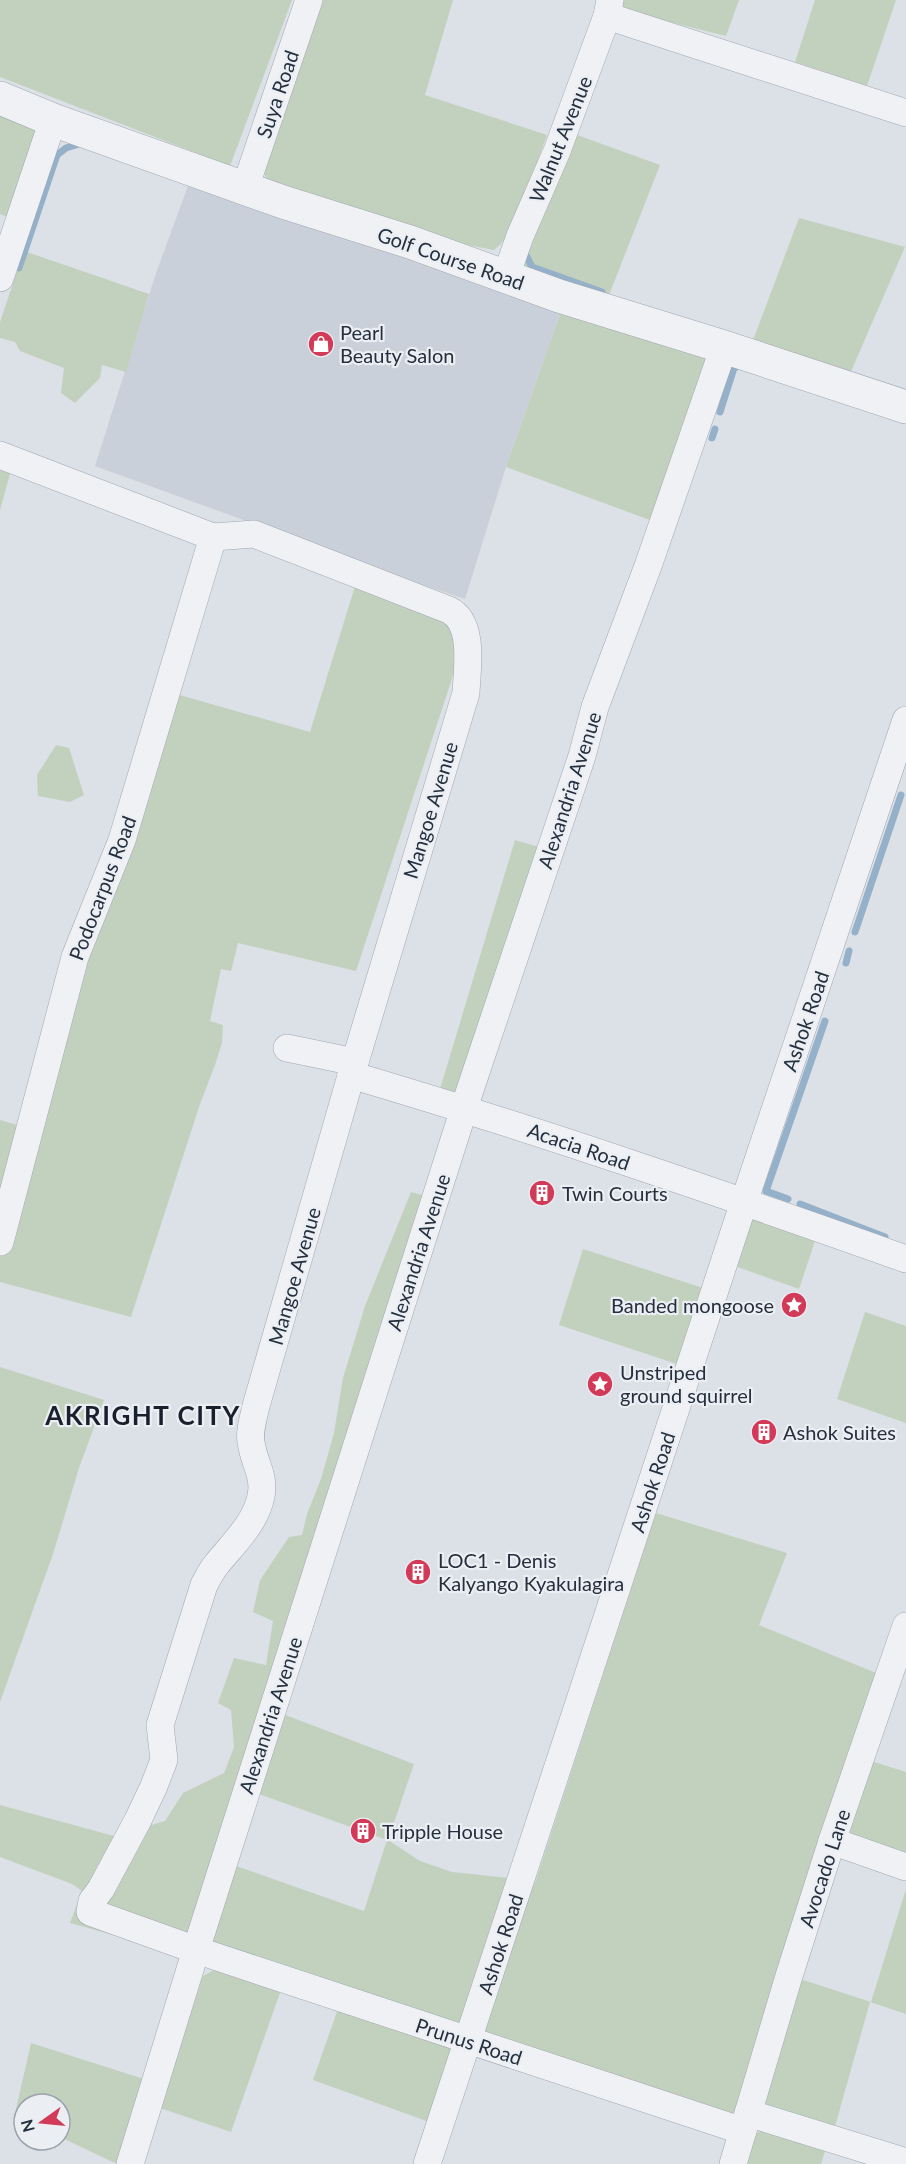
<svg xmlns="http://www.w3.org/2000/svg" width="906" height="2164" viewBox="0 0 906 2164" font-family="Lato,sans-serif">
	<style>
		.built { fill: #cad0d9 }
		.green { fill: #c2d1bd }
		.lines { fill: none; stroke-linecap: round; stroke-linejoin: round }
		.stream { stroke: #95b0c9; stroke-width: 7 }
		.minor-casing { stroke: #a1a7b1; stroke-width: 28 }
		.tertiary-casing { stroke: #a1a7b1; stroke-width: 34 }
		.minor { stroke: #eff1f5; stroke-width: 27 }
		.tertiary { stroke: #eff1f5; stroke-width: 33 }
		.labels { text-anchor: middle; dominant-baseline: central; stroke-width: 4.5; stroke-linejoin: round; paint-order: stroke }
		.street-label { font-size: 20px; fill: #252f3d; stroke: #ebeff4 }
		.poi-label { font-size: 20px; fill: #252f3d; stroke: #ebeff4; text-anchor: start }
		.district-label { font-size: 26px; font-weight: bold; letter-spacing: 1.5px; fill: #18202e; stroke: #ebeff4 }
	</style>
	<rect width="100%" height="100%" fill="#dce0e7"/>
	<path class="built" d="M 188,186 L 494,284 L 561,312 L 506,467 L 465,599 L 400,577 L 95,466 L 156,273 Z"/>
	<g class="green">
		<path d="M 0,0 L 292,0 L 230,166 L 0,77 Z"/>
		<path d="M 320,0 L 453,0 L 425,95 L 547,135 L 511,234 L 494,250 L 468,245 L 326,200 L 266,178 L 261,164 Z"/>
		<path d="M 616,0 L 739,0 L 726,36 L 629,12 L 618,6 Z"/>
		<path d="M 815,0 L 896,0 L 867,86 L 795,62 Z"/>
		<path d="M 0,110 L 37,128 L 10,218 L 0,214 Z"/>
		<path d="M 569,132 L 660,165 L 609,295 L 522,269 Z"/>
		<path d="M 799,218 L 905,247 L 849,376 L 752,343 Z"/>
		<path d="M 24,251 L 149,294 L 126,372 L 102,365 L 100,378 L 75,403 L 61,393 L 64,368 L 20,351 L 15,342 L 0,338 L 0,322 Z"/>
		<path d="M 561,312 L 708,358 L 658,523 L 506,467 Z"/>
		<path d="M 0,459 L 13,463 L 0,510 Z"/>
		<path d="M 356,583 L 443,617 L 463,645 L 356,971 L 238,943 L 231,971 L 221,969 L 210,1021 L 223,1025 L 222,1043 L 215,1065 L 200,1104 L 131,1317 L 0,1282 L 0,1257 L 13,1200 L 169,692 L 310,732 Z"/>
		<path d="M 56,745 L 69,748 L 84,795 L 70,802 L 38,796 L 37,775 Z"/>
		<path d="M 515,840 L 539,847 L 460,1098 L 440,1089 Z"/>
		<path d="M 0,1120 L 17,1125 L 0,1189 Z"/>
		<path d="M 411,1192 L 430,1197 L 186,1955 L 70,1923 L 82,1891 L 72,1884 L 0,1857 L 0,1805 L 114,1836 L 165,1821 L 183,1793 L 224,1773 L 234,1747 L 231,1710 L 218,1703 L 234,1658 L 266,1665 L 273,1621 L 253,1612 L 260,1580 L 289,1537 L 302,1535 L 307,1514 L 321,1479 L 334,1433 L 343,1378 L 365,1306 Z"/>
		<path d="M 760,1216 L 816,1238 L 799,1289 L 735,1266 L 752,1220 Z"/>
		<path d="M 583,1249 L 703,1288 L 683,1366 L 559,1325 Z"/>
		<path d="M 865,1312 L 906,1326 L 906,1423 L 837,1399 Z"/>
		<path d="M 0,1367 L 104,1400 L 79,1468 L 53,1554 L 0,1702 Z"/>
		<path d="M 656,1513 L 787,1553 L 759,1625 L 881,1675 L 731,2127 L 465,2045 L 536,1880 Z"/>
		<path d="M 283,1714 L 414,1764 L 388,1840 L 420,1861 L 452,1872 L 509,1878 L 467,2026 L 212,1941 L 236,1866 L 364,1911 L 387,1840 L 259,1794 Z"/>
		<path d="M 868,1760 L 906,1772 L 906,1859 L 849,1833 Z"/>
		<path d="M 906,1889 L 906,2014 L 870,2002 L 834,2130 L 768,2110 L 760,2096 L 797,1978 L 871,2002 Z"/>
		<path d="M 214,1970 L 282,1987 L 231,2132 L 160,2108 L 203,1976 Z"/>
		<path d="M 340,2003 L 455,2039 L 432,2123 L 313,2080 Z"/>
		<path d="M 31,2043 L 147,2080 L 117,2164 L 60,2137 L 60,2104 L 24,2104 L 24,2122 L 14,2118 Z"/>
		<path d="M 765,2128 L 826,2148 L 821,2164 L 742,2164 L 755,2134 Z"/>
	</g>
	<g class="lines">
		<g class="stream">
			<path d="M 525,253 L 532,267 L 602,292"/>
			<path d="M 19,268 L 57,155 L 66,148 L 79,144"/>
			<path d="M 720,412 L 734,368 L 741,365"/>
			<path d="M 712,438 L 715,429"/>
			<path d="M 855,932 L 901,795"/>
			<path d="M 846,963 L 849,951"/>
			<path d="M 788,1199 L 766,1191 L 825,1021"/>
			<path d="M 800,1204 L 885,1237"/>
		</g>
		<g class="minor-casing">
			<g id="minor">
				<path d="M 607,16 L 906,113"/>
				<path d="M 245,188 L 309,0"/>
				<path d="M 506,276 L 520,236 L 557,151 L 607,16 L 610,0"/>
				<path d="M 0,278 L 53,120"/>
				<path d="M 0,455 L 213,537 L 254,534 L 449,610 C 475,623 467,669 466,693 L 355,1062 L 256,1406 C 253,1420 248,1434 252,1447 C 255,1464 265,1477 261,1496 C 256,1523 232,1545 216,1565 C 211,1571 208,1578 204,1585 L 160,1725 L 164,1760 L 154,1786 L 138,1820 L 101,1889 L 92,1901 L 90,1912 L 196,1950 L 743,2131"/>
				<path d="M 287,1048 L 355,1062"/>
				<path d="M 351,1075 C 538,1130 723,1194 906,1259"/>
				<path d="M 0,1242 L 75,957 L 122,840 L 213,537"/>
				<path d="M 832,1841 L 906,1867"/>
				<path d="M 748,2113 L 906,2162"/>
				<path d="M 130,2164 L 196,1950 L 469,1093 L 582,756 L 595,707 L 648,566 L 724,347"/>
				<path d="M 427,2164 L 744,1202 L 906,720"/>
				<path d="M 733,2164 L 789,1976 L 832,1841 L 906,1626"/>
			</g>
		</g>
		<g class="tertiary-casing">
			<path id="tertiary" d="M 0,98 L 53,120 L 283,202 L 410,242 L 559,296 L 724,347 L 906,407"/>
		</g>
		<use href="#minor" class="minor"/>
		<use href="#tertiary" class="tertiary"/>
	</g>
	<defs>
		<g id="shop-disc" transform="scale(1.35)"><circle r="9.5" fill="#d23a57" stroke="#ebeff4"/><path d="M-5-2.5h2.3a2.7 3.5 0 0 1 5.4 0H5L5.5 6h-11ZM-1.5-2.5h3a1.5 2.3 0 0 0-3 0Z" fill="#fff"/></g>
		<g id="building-disc" transform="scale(1.35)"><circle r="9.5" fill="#d23a57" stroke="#ebeff4"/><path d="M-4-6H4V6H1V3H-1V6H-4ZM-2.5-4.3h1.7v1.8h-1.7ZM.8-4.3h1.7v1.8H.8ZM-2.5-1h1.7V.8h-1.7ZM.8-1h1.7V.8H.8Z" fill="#fff"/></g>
		<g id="sight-disc" transform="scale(1.35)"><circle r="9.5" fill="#d23a57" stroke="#ebeff4"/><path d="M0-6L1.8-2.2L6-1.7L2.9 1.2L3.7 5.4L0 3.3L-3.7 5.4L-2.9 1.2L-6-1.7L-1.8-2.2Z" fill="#fff"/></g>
	</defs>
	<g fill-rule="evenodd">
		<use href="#shop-disc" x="321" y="344"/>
		<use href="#building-disc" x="542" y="1193"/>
		<use href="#sight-disc" x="794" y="1305"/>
		<use href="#sight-disc" x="600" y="1384"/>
		<use href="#building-disc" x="764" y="1432"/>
		<use href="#building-disc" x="418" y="1572"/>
		<use href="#building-disc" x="363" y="1831"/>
	</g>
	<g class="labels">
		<g class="street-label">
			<text transform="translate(277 94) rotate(-71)">Suya Road</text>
			<text transform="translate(560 139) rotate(-68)">Walnut Avenue</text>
			<text transform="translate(451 258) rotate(19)">Golf Course Road</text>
			<text transform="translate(569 790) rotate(-72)">Alexandria Avenue</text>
			<text transform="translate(430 810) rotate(-73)">Mangoe Avenue</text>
			<text transform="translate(102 888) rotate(-69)">Podocarpus Road</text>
			<text transform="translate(805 1021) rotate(-71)">Ashok Road</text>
			<text transform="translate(579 1146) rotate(19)">Acacia Road</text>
			<text transform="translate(418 1252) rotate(-72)">Alexandria Avenue</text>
			<text transform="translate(294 1276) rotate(-74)">Mangoe Avenue</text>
			<text transform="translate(652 1482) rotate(-72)">Ashok Road</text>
			<text transform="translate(270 1715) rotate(-72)">Alexandria Avenue</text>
			<text transform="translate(824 1868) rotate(-72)">Avocado Lane</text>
			<text transform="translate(500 1944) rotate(-72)">Ashok Road</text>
			<text transform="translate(469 2041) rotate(18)">Prunus Road</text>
		</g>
		<g class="poi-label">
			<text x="340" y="332">Pearl<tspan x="340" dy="23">Beauty Salon</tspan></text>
			<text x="562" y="1193">Twin Courts</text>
			<text x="774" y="1305" text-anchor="end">Banded mongoose</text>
			<text x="620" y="1372">Unstriped<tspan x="620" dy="23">ground squirrel</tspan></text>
			<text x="783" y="1432">Ashok Suites</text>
			<text x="438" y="1560">LOC1 - Denis<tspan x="438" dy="23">Kalyango Kyakulagira</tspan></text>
			<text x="382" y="1831">Tripple House</text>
		</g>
		<g class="district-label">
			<text x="143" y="1415">AKRIGHT CITY</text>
		</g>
	</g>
	<g transform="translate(42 2122) rotate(255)"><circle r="28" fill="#ebeff4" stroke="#9ca2ab" stroke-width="1.5"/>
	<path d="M0-4.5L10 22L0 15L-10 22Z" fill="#d23a57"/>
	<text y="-9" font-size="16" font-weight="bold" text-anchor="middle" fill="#252f3d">N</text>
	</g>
</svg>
